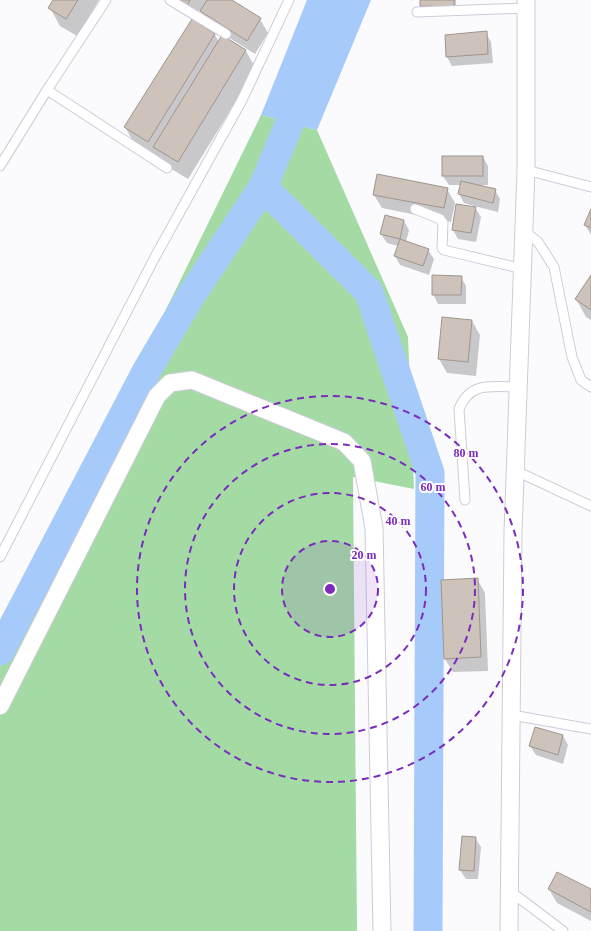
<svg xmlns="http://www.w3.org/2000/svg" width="591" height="931" viewBox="0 0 591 931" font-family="'Times New Roman',serif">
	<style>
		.green { fill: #a4dba5 }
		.water { fill: #a6cafa }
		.shadow { fill: #0003 }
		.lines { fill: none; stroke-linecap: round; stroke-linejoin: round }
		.river { stroke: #a6cafa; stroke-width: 29 }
		.building { fill: #cec3ba; stroke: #9f958c }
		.lane-casing { stroke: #cecbd8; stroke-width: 11 }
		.street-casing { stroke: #cecbd8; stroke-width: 19 }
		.lane { stroke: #fff; stroke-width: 9 }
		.street { stroke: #fff; stroke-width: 17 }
		.ring { fill: none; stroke: #7b2cbf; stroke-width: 2; stroke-dasharray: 7 5 }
		.centre { fill: #7b2cbf; stroke: #fff; stroke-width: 2 }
		.ring-label { font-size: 12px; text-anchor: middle; font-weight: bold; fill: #7b2cbf; stroke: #fff; stroke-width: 4; stroke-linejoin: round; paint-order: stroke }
	</style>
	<rect width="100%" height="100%" fill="#fbfbfe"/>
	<path class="green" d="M 261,115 L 317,130 L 408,337 L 414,489 L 353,477 L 357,931 L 0,931 L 0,636 L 134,375 Z"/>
	<path class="water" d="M 307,0 L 371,0 L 317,130 L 261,115 Z"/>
	<g class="shadow">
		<path d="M 54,0 L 99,0 L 77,36 L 60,26 L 50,8 Z"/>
		<path d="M 164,0 L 230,0 L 260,19 L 268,33 L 255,54 L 209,25 L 200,10 L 195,19 Z"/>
		<path d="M 421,0 L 456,0 L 456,11 L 424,11 L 421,6 Z"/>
		<path d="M 192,20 L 215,35 L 219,42 L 222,37 L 246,51 L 256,69 L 188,179 L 165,165 L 160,157 L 158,159 L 135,145 L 125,127 Z"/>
		<path d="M 486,33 L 491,42 L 493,63 L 452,66 L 447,57 L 446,35 Z"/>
		<path d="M 483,157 L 488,166 L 488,185 L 478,185 L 495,190 L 500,199 L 498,212 L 474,206 L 481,217 L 476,242 L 458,239 L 453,230 L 474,206 L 464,203 L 459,194 L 461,185 L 449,185 L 443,176 Z"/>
		<path d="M 447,189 L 455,203 L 451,222 L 382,208 L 374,195 Z"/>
		<path d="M 591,212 L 591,235 L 585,225 Z"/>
		<path d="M 404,221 L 409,230 L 406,242 L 428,250 L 434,259 L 429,275 L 400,265 L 395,256 L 398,246 L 387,243 L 381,234 Z"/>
		<path d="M 591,276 L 591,320 L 586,317 L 576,299 Z"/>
		<path d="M 461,277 L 466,286 L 466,304 L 438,304 L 433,294 Z"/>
		<path d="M 443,318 L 472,321 L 480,335 L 476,376 L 447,373 L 439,359 Z"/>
		<path d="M 477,579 L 485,593 L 488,671 L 453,672 L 445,659 Z"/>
		<path d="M 536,728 L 563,736 L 568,745 L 563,764 L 536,755 L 530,746 Z"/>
		<path d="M 475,838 L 481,847 L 478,879 L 466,879 L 460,870 Z"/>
		<path d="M 549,889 L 591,890 L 591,921 L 557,903 Z"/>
	</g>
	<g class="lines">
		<g class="river">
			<path d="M 263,187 L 369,292 L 430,473 L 428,931"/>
			<path d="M 0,651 L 147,370 L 190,297 L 263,187 L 305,86"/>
		</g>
	</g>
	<g class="building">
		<path d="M 53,0 L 78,0 L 66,19 L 48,8 Z"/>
		<path d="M 177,0 L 190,0 L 187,6 Z"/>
		<path d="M 207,0 L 232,0 L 261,18 L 247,41 L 200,11 Z"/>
		<path d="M 420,0 L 454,0 L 454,7 L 420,6 Z"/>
		<path d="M 192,19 L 215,34 L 148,142 L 124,127 Z"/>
		<path d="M 487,31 L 488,54 L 446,57 L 445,35 Z"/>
		<path d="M 222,35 L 246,50 L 178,162 L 153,147 Z"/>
		<rect x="442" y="156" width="41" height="20"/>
		<path d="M 377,174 L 448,188 L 444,208 L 373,195 Z"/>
		<path d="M 461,181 L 496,189 L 493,203 L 458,194 Z"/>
		<path d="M 456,204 L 476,207 L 471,233 L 452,230 Z"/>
		<path d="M 591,209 L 591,228 L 584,225 Z"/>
		<path d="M 385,215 L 404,220 L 400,239 L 380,234 Z"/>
		<path d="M 400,239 L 429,249 L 423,266 L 394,256 Z"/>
		<path d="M 432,275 L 462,276 L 461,295 L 432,295 Z"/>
		<path d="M 591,275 L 591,310 L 575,299 Z"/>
		<path d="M 442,317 L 472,320 L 468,362 L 438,359 Z"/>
		<path d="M 478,578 L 481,657 L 444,659 L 441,580 Z"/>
		<path d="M 535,727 L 563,735 L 558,755 L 529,746 Z"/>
		<path d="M 462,836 L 476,837 L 474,871 L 459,870 Z"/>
		<path d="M 557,872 L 591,889 L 591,912 L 548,889 Z"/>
	</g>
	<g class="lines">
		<g class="lane-casing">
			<g id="lane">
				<path d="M 170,0 L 226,34"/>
				<path d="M 417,12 L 526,8"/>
				<path d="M 47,90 L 167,168"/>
				<path d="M 0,166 L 47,90 L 106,0"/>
				<path d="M 526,170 L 591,187"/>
				<path d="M 415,209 L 440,219 L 443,223 L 442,248 L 444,250 L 523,269"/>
				<path d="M 523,230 L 538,242 L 554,267 L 572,357 L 581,380 L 591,387"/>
				<path d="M 514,470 L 591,506"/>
				<path d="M 465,500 L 459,409 C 470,381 492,387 518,387"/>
				<path d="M 0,557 L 155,257 L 242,100 L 289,0"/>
				<path d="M 512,715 L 591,729"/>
				<path d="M 510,891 L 563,931"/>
			</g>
		</g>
		<g class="street-casing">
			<g id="street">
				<path d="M 0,706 L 157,396 L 170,383 L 192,380 L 344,442 L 362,461 L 374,528 L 382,931"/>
				<path d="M 509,931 L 513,533 L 526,170 L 526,0"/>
			</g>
		</g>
		<use href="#lane" class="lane"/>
		<use href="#street" class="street"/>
	</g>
	<circle cx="330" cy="589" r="48" fill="#7b2cbf" fill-opacity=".12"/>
	<g class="ring">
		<circle cx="330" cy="589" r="48"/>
		<circle cx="330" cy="589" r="96"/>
		<circle cx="330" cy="589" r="145"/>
		<circle cx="330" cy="589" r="193"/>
	</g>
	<circle cx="330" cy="589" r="6" class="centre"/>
	<g class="ring-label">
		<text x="466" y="457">80 m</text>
		<text x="433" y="491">60 m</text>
		<text x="398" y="525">40 m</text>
		<text x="364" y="559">20 m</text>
	</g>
</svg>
